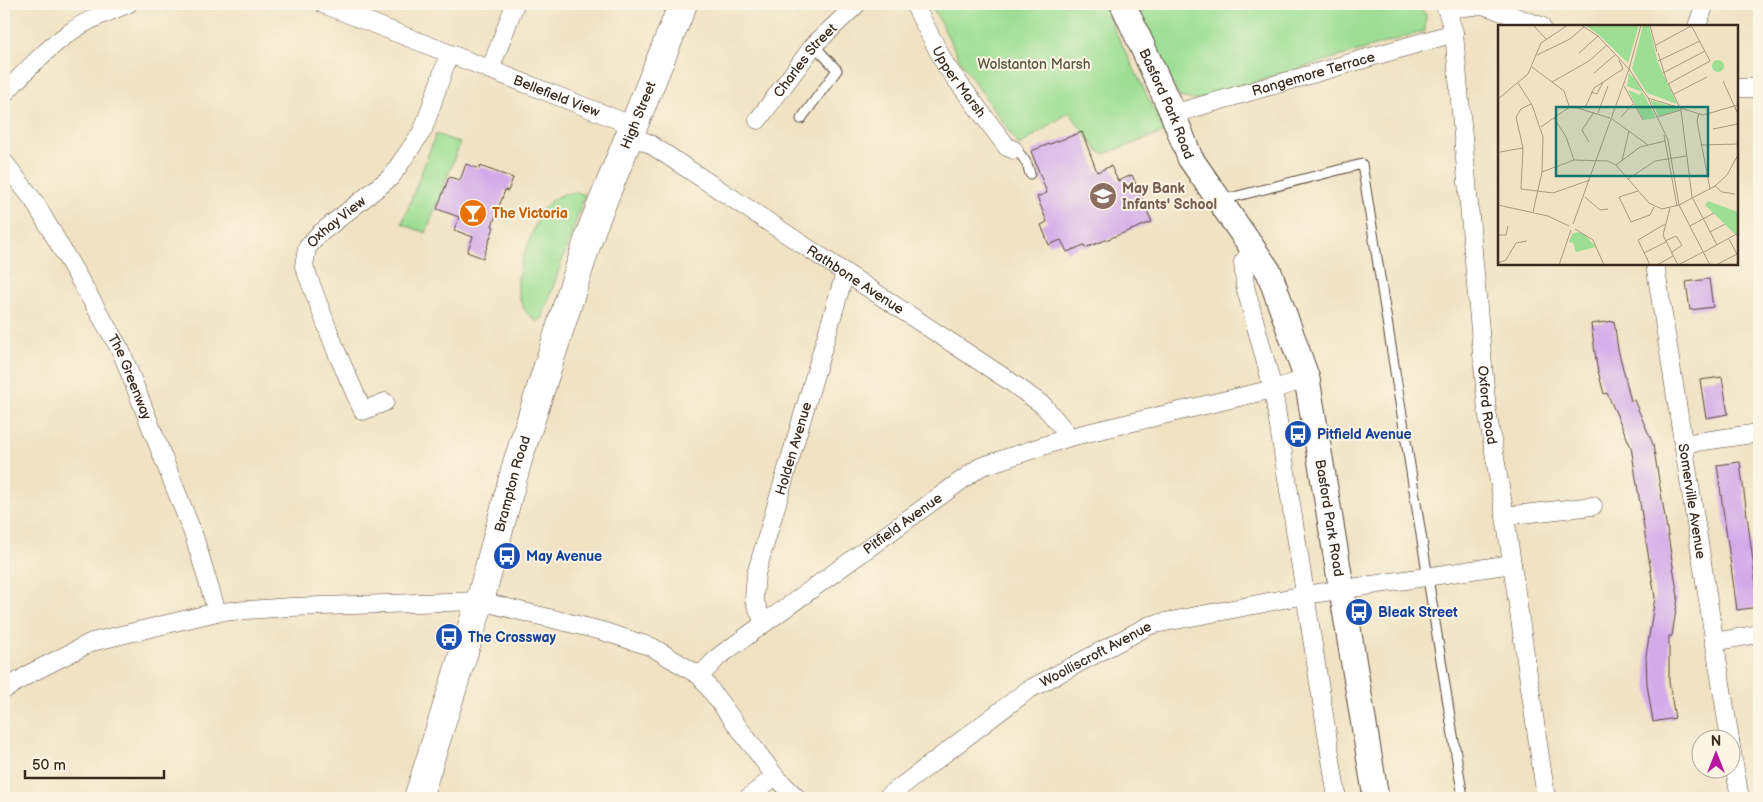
<svg xmlns="http://www.w3.org/2000/svg" width="1763" height="802" viewBox="0 0 1763 802" font-family="'Balsamiq Sans',sans-serif">
	<style>
		.green { fill: #9dde94; stroke: #6c8459 }
		.building { fill: #d1aae9 }
		.lines { fill: none; stroke-linecap: round; stroke-linejoin: round }
		.service-casing { stroke: #564637; stroke-width: 11 }
		.minor-casing { stroke: #564637; stroke-width: 19 }
		.secondary-casing { stroke: #564637; stroke-width: 27 }
		.trunk-casing { stroke: #564637; stroke-width: 29 }
		.service { stroke: #fff; stroke-width: 9 }
		.minor { stroke: #fff; stroke-width: 18 }
		.secondary { stroke: #fff; stroke-width: 25 }
		.trunk { stroke: #fff; stroke-width: 28 }
		.labels { text-anchor: middle; dominant-baseline: central; stroke-width: 4; stroke-linejoin: round; paint-order: stroke }
		.street-label { font-size: 14px; fill: #3b2a1e; stroke: #fcf5e5 }
		.park-label { font-size: 14px; fill: #54573c; stroke: #fcf5e5 }
		.education-label { font-size: 14px; font-weight: bold; fill: #785e54; stroke: #fcf5e5; text-anchor: start }
		.food-label { font-size: 14px; font-weight: bold; fill: #c56008; stroke: #fcf5e5; text-anchor: start }
		.transit-label { font-size: 14px; font-weight: bold; fill: #164399; stroke: #fcf5e5; text-anchor: start }
		.inset-road { fill: none; stroke: #a89881; stroke-width: 1 }
		.view { fill: #0f766e; fill-opacity: 0.15; stroke: #0f766e; stroke-width: 2.5 }
		.inset-edge { fill: none; stroke: #3b2a1e; stroke-width: 2.5 }
	</style>
	<rect width="100%" height="100%" fill="#fcf5e5"/>
	<filter id="ink" filterUnits="userSpaceOnUse"><feTurbulence type="fractalNoise" baseFrequency=".02" numOctaves="2"/><feDisplacementMap in="SourceGraphic" scale="10" xChannelSelector="R" yChannelSelector="G"/><feConvolveMatrix kernelMatrix="1 2 1 2 8 2 1 2 1" color-interpolation-filters="sRGB"/></filter>
	<filter id="wash" filterUnits="userSpaceOnUse"><feTurbulence type="fractalNoise" baseFrequency=".0096" numOctaves="4" result="noise"/><feDisplacementMap in="SourceGraphic" scale="20" xChannelSelector="R" yChannelSelector="G"/><feGaussianBlur stdDeviation="1.12" result="paint"/><feColorMatrix in="noise" values="0 0 0 0 0 0 0 0 0 0 0 0 0 0 0 0 0 1.4 0 .05"/><feComposite in="paint" operator="in"/></filter>
	<g filter="url(#wash)">
		<rect width="100%" height="100%" fill="#f0e2c3"/>
		<g class="green">
			<path d="M 931,4 L 1102,4 L 1165,132 L 1104,154 L 1098,151 L 1069,112 L 1019,146 L 962,64 Z"/>
			<path d="M 1134,4 L 1414,4 L 1426,14 L 1425,31 L 1195,100 L 1179,97 Z"/>
			<path d="M 436,134 L 460,143 L 426,233 L 402,224 Z"/>
			<path d="M 577,192 L 585,195 L 542,319 L 537,322 C 532,317 524,311 522,305 C 511,281 524,255 532,234 C 536,224 539,213 546,206 C 554,196 565,193 577,192 Z"/>
		</g>
		<g id="blocks">
			<g class="building">
				<path d="M 1082,132 L 1097,172 L 1111,166 L 1118,181 L 1132,175 L 1152,222 L 1085,248 L 1084,245 L 1067,252 L 1061,240 L 1049,245 L 1041,225 L 1047,222 L 1037,197 L 1047,193 L 1031,151 Z"/>
				<path d="M 466,164 L 479,169 L 480,166 L 513,178 L 508,191 L 505,190 L 492,226 L 494,227 L 483,258 L 467,252 L 473,237 L 454,230 L 459,217 L 437,209 L 449,177 L 460,180 Z"/>
				<path d="M 1709,279 L 1713,307 L 1690,310 L 1686,282 Z"/>
				<path d="M 1614,321 L 1618,349 L 1631,401 L 1634,400 L 1653,444 L 1678,597 L 1672,636 L 1669,636 L 1669,682 L 1675,718 L 1653,722 L 1647,684 L 1646,656 L 1655,597 L 1631,447 L 1607,393 L 1604,394 L 1597,367 L 1591,324 Z"/>
				<path d="M 1722,377 L 1728,414 L 1706,418 L 1700,380 Z"/>
				<path d="M 1740,462 L 1759,607 L 1737,610 L 1717,465 Z"/>
			</g>
		</g>
	</g>
	<g filter="url(#ink)">
		<use href="#blocks" fill-opacity="0" stroke="#564637" stroke-width="1"/>
		<g class="lines">
			<g class="service-casing">
				<g id="service">
					<path d="M 801,119 L 837,70 L 814,45"/>
					<path d="M 1014,150 C 1023,155 1028,164 1030,174"/>
					<path d="M 1222,200 L 1362,164 L 1463,798"/>
				</g>
			</g>
			<g class="minor-casing">
				<g id="minor">
					<path id="s1" d="M 323,4 L 634,126"/>
					<path id="s2" d="M 914,4 L 946,66 L 1007,147 L 1014,150"/>
					<path id="s3" d="M 1445,4 L 1454,33 L 1487,411 L 1505,516 L 1546,798"/>
					<path d="M 1446,9 L 1483,5 L 1541,26"/>
					<path d="M 1697,26 L 1705,4"/>
					<path d="M 490,70 L 515,4"/>
					<path d="M 1737,88 L 1759,88"/>
					<path d="M 4,94 C 24,73 45,50 69,33 C 87,20 108,12 128,4"/>
					<path id="s4" d="M 1173,114 L 1454,33"/>
					<path id="s5" d="M 758,120 L 814,45 L 857,4"/>
					<path id="s6" d="M 630,135 L 650,144 L 1008,380 L 1044,406 L 1070,437"/>
					<path id="s7" d="M 4,162 L 34,201 L 121,351 L 194,536 L 217,612"/>
					<path d="M 1253,249 L 1243,262 L 1245,286 L 1273,389 L 1337,798"/>
					<path id="s8" d="M 1655,264 L 1730,740"/>
					<path id="s9" d="M 385,402 L 363,411 L 337,353 L 304,266 L 307,248 L 318,235 L 391,177 L 423,130 L 449,54"/>
					<path d="M 1683,444 L 1759,433"/>
					<path d="M 1505,516 L 1593,506"/>
					<path id="s10" d="M 764,623 L 754,600 L 756,574 L 845,273"/>
					<path d="M 1714,642 L 1759,634"/>
					<path id="s11" d="M 700,676 L 718,657 L 980,467 L 1070,437 L 1273,389 L 1307,379"/>
					<path d="M 4,690 L 31,673 L 92,642 L 217,612 L 291,607 L 480,601 L 602,631 L 652,647 L 700,676 L 775,776 L 797,798"/>
					<path d="M 1730,741 L 1740,798"/>
					<path d="M 748,798 L 775,776"/>
					<path id="s12" d="M 886,798 L 1028,690 L 1150,625 L 1305,595 L 1512,564"/>
				</g>
			</g>
			<g class="secondary-casing">
				<g id="secondary">
					<path id="s13" d="M 1123,4 L 1173,114 L 1190,158 L 1269,272 L 1307,379 L 1376,798"/>
				</g>
			</g>
			<g class="trunk-casing">
				<g id="trunk">
					<path id="s14" d="M 418,798 L 480,601 L 517,463 L 592,228 L 683,4"/>
				</g>
			</g>
			<use href="#service" class="service"/>
			<use href="#minor" class="minor"/>
			<use href="#secondary" class="secondary"/>
			<use href="#trunk" class="trunk"/>
		</g>
	</g>
	<defs>
		<g id="school-disc" transform="scale(1.4375)"><circle r="9.5" fill="#8d6e63" stroke="#fcf5e5"/><path d="M0-5L7-2L0 1L-7-2ZM-4 1L0 2.5L4 1V4Q0 6-4 4Z" fill="#fff"/></g>
		<g id="bar-disc" transform="scale(1.4375)"><circle r="9.5" fill="#e8710a" stroke="#fcf5e5"/><path d="M-6-5H6L.8 .8V4.5H3.5V6h-7V4.5H-.8V.8Z" fill="#fff"/></g>
		<g id="bus-disc" transform="scale(1.4375)"><circle r="9.5" fill="#1a4fb4" stroke="#fcf5e5"/><path d="M-5-6H5V4H4V6H2V4H-2V6H-4V4H-5ZM-3.5-4V0h7V-4ZM-3.5 1.2v1.5H-2V1.2ZM2 1.2v1.5H3.5V1.2Z" fill="#fff"/></g>
	</defs>
	<g fill-rule="evenodd">
		<use href="#school-disc" x="1103" y="196"/>
		<use href="#bar-disc" x="473" y="213"/>
		<use href="#bus-disc" x="1298" y="434"/>
		<use href="#bus-disc" x="507" y="556"/>
		<use href="#bus-disc" x="1359" y="612"/>
		<use href="#bus-disc" x="449" y="637"/>
	</g>
	<g class="labels">
		<g class="street-label">
			<text stroke="none"><textPath href="#s5" startOffset="76">Charles Street</textPath></text>
			<text stroke="none"><textPath href="#s4" startOffset="146">Rangemore Terrace</textPath></text>
			<text stroke="none"><textPath href="#s2" startOffset="90">Upper Marsh</textPath></text>
			<text stroke="none"><textPath href="#s1" startOffset="251">Bellefield View</textPath></text>
			<text stroke="none"><textPath href="#s13" startOffset="109">Basford Park Road</textPath></text>
			<text stroke="none"><textPath href="#s14" startOffset="718">High Street</textPath></text>
			<text stroke="none"><textPath href="#s9" startOffset="238">Oxhay View</textPath></text>
			<text stroke="none"><textPath href="#s6" startOffset="268">Rathbone Avenue</textPath></text>
			<text stroke="none"><textPath href="#s7" startOffset="250">The Greenway</textPath></text>
			<text stroke="none"><textPath href="#s3" startOffset="404">Oxford Road</textPath></text>
			<text stroke="none"><textPath href="#s10" startOffset="182">Holden Avenue</textPath></text>
			<text stroke="none"><textPath href="#s14" startOffset="328">Brampton Road</textPath></text>
			<text stroke="none"><textPath href="#s8" startOffset="240">Somerville Avenue</textPath></text>
			<text stroke="none"><textPath href="#s13" startOffset="561">Basford Park Road</textPath></text>
			<text stroke="none"><textPath href="#s11" startOffset="254">Pitfield Avenue</textPath></text>
			<text stroke="none"><textPath href="#s12" startOffset="255">Woolliscroft Avenue</textPath></text>
		</g>
		<g class="park-label">
			<text x="1034" y="64">Wolstanton Marsh</text>
		</g>
		<g class="education-label">
			<text x="1122" y="188">May Bank<tspan x="1122" dy="16">Infants' School</tspan></text>
		</g>
		<g class="food-label">
			<text x="492" y="213">The Victoria</text>
		</g>
		<g class="transit-label">
			<text x="1317" y="434">Pitfield Avenue</text>
			<text x="526" y="556">May Avenue</text>
			<text x="1378" y="612">Bleak Street</text>
			<text x="468" y="637">The Crossway</text>
		</g>
	</g>
	<g transform="translate(1498 25)">
		<rect width="240" height="240" fill="#f0e2c3"/>
		<path d="M 87,0 L 141,0 L 130,38 L 102,11 ZM 145,0 L 151,0 L 160,38 L 179,79 L 149,68 L 134,44 ZM214 41a6 6 0 1 1 12 0a6 6 0 1 1-12 0ZM 131,48 L 139,56 L 158,93 L 146,95 L 138,81 L 130,65 L 142,70 L 144,67 L 129,61 ZM 152,75 L 181,83 L 181,85 L 161,91 ZM 210,176 L 240,187 L 240,212 L 207,180 ZM 80,207 L 87,210 L 98,222 L 78,227 L 75,218 L 71,217 L 74,209 Z" fill="#9dde94"/>
		<path class="inset-road" d="M 35,0 L 48,14M 83,0 L 100,11 L 131,44 L 150,73 L 170,115 L 181,180 L 212,240M 152,0 L 159,27M 158,20 L 193,1M 81,28 L 100,11M 160,28 L 169,57M 39,30 L 72,14 L 86,2M 160,36 L 202,16M 34,42 L 66,66 L 71,81M 96,48 L 117,30M 165,48 L 207,26M 225,56 L 240,89M 54,57 L 91,36 L 109,20M 20,58 L 34,80 L 45,112 L 44,147 L 35,187M 170,58 L 183,85 L 194,172 L 219,220M 170,59 L 212,36 L 193,0M 126,61 L 145,95M 93,67 L 99,69 L 105,57M 176,69 L 209,52M 150,73 L 205,90 L 240,80M 0,74 L 30,49 L 43,18 L 70,0M 33,79 L 23,84 L 18,92 L 25,123 L 23,164 L 55,168 L 92,155M 87,83 L 96,63 L 125,44 L 121,35M 100,88 L 110,61M 201,88 L 199,96 L 212,164M 123,92 L 135,79M 159,92 L 183,85M 56,93 L 68,112 L 76,135M 114,94 L 150,120M 0,98 L 0,151M 43,102 L 73,81 L 112,93M 215,104 L 240,99M 166,110 L 179,181M 91,117 L 84,105 L 96,87M 203,120 L 240,119M 2,127 L 25,123M 124,136 L 131,106M 118,140 L 142,122 L 167,116M 44,147 L 76,135 L 110,136 L 118,140 L 151,178 L 164,184 L 181,180 L 217,161 L 229,150 L 240,130M 130,154 L 157,136 L 188,131M 217,161 L 224,167 L 237,169M 140,166 L 121,172 L 133,197 L 152,190 L 156,182M 87,172 L 102,185 L 110,184M 0,180 L 50,191 L 71,201M 172,183 L 165,210 L 180,240M 75,199 L 131,44 L 143,0M 192,201 L 216,188M 77,204 L 95,215 L 106,240M 212,207 L 227,199M 0,210 L 8,210 L 10,201M 231,214 L 240,231M 167,216 L 178,211 L 184,220 L 173,228M 206,227 L 240,208M 146,228 L 168,217M 0,238 L 8,235 L 18,218 L 29,216M 61,240 L 73,205M 152,240 L 140,215 L 167,199M 159,240 L 175,231M 180,240 L 205,227M 218,240 L 239,229"/>
		<path class="view" d="M 58,82 L 210,82 L 210,151 L 58,151 Z"/>
		<rect width="240" height="240" class="inset-edge"/>
	</g>
	<rect width="1763" height="802" fill="none" stroke="#fcf5e5" stroke-width="20"/>
	<g transform="translate(1716 754)"><circle r="24" fill="#fcf5e5" stroke="#afa495"/>
	<path d="M0-4L9 19L0 12L-9 19Z" fill="#b5179e"/>
	<text y="-8" font-size="14" font-weight="bold" text-anchor="middle" fill="#3b2a1e">N</text>
	</g>
	<path d="M25 770v8h139v-8" fill="none" stroke="#3b2a1e" stroke-width="2.5"/>
	<text x="32" y="770" font-size="15" fill="#3b2a1e" stroke="#fcf5e5" stroke-width="4" paint-order="stroke">50 m</text>
</svg>
